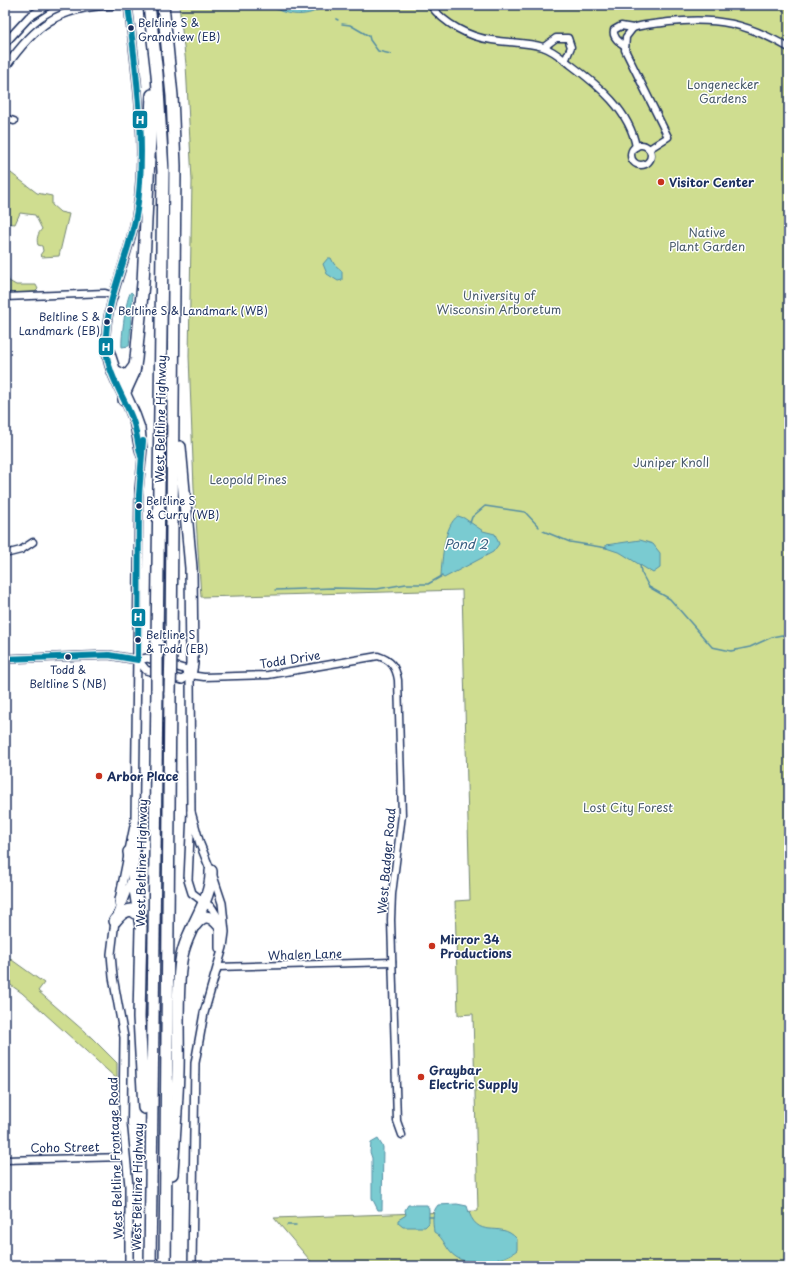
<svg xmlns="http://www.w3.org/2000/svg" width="794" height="1271" viewBox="0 0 794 1271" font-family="'Playpen Sans',sans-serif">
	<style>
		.green { fill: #cfdd90; stroke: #758677 }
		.water { fill: #7acbd1; stroke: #548da3 }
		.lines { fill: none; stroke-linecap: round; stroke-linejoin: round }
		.stream { stroke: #548da3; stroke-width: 1.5 }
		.minor-casing { stroke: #1b2f5e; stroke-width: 9 }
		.tertiary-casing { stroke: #1b2f5e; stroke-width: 10 }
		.motorway-casing { stroke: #1b2f5e; stroke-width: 14 }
		.minor { stroke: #fff; stroke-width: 6 }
		.tertiary { stroke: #fff; stroke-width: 7 }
		.motorway { stroke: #fff; stroke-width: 11 }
		.motorway-bridge-casing { stroke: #1b2f5e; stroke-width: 14; stroke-linecap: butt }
		.motorway-bridge { stroke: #fff; stroke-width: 11 }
		.bus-1-casing { stroke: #fff; stroke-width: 9 }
		.bus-1 { stroke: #0381a1; stroke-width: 6 }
		.bus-dot { fill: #1b2f5e; stroke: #fff; stroke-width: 1.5 }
		.poi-dot { fill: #c8321e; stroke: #fff; stroke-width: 1.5 }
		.labels { text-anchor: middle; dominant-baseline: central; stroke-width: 3; stroke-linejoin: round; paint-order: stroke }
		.bus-label { font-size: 11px; fill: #1b2f5e; stroke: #fff; text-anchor: start }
		.park-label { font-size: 12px; fill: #485a6a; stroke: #fff }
		.poi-label { font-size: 12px; font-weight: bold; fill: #1b2f5e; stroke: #fff; text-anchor: start }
		.street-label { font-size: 12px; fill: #1b2f5e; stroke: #fff }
		.water-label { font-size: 13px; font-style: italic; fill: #385e80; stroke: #fff }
		.line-badge { stroke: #fff; stroke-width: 1.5 }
		.badge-label { font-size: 11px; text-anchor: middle; font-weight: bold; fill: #fff }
	</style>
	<rect width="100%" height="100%" fill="#fff"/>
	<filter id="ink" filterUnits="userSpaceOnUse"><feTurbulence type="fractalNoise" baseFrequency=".025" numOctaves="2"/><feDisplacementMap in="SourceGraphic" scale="8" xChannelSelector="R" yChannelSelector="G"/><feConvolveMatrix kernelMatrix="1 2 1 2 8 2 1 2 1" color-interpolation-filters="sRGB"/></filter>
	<g filter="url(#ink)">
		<g class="green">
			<path d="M 179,5 L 789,5 L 789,1266 L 315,1266 L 274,1218 L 478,1211 L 473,1014 L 458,1015 L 455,901 L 470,900 L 462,590 L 201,597 L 194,488 L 189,356 L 192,181 L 186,64 Z"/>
			<path d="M 7,170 L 37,193 L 52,196 L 52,205 L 60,212 L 69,214 L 59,256 L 42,257 L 40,255 L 43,251 L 42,246 L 38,245 C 36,239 38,233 42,229 L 35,215 L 20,213 L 15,224 L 5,223 C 5,214 8,207 7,199 L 5,198 L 5,171 Z"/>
			<path d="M 5,270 L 9,281 L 16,285 L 36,285 L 38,289 L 35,292 L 5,293 Z"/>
			<path d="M 5,955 L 44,983 L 38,991 L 92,1038 L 117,1063 L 117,1079 L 22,993 L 5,981 Z"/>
		</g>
		<g class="water">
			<path d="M 270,5 L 323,5 C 312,19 283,16 270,5 Z"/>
			<path d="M 328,258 L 331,258 L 334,264 L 342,271 L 342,280 L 338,281 L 327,274 L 323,264 Z"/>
			<path d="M 131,292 L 133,294 C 131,311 131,329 129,346 L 122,347 C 121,338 126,297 131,292 Z"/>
			<path d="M 458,516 L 464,518 L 483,531 L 495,534 L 499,544 L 493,552 L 444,578 L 441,576 C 442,560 444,525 458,516 Z"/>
			<path d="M 640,540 L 653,544 L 660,553 L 660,568 L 653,573 L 621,553 L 606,548 L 606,545 Z"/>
			<path d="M 378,1139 L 383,1147 L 382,1210 L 378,1210 L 372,1198 L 372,1158 L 370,1152 L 371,1143 Z"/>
			<path d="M 457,1204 L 467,1206 C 477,1244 499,1218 517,1239 L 517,1250 C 505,1261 470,1267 456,1257 C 445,1250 445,1238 434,1232 C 433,1222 431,1213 438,1205 Z"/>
			<path d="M 408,1205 L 427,1205 L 429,1209 L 429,1223 L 425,1227 L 403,1227 L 398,1223 L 398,1220 L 406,1215 L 405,1210 Z"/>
		</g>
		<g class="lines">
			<g class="stream">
				<path d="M 336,19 L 338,20"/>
				<path d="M 342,24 L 350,25 L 369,36 L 370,40 L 378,51 L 391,54"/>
				<path d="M 470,523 L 472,517 L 485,506 L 525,512 L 539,527"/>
				<path d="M 543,531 L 570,542 L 607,548"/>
				<path d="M 640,565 L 641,572 L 649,587 L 670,599 L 712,647 L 731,651 L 750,647 L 772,637 L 782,635 L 789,638"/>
				<path d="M 275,590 L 333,588 L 377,589 L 406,584 L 428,584 L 442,576"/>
				<path d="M 429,1217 L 433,1217"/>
				<path d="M 287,1225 L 296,1225"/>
			</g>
			<g class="minor-casing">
				<g id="minor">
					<path d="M 430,5 C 445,24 468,37 492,40 C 509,43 526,42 543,47 C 553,50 563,59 571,65 C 598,85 630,111 636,147"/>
					<path d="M 625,46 C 619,42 612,37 614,30 L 621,26 L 633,28"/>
					<path d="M 544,47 L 556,38 L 568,38 L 571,47 L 565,61"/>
					<path d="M 5,118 L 14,121"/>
					<circle cx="641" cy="155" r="10"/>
					<path d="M 649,149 L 668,137 L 625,50 L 626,37 L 633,28 C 644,24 657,24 669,22 C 717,17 747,23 789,48"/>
					<path d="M 5,297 L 105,293 L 114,296"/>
					<path d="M 5,554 L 21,550 L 33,542"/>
					<path d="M 190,675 L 204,677 L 268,675 L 378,656 C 391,660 396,667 398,680 L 402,815 L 392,894 L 391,920 L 397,1121 L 402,1135"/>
					<path d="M 218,967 L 392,962"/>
					<path d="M 5,1160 L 126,1157"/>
				</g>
			</g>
			<g class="tertiary-casing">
				<g id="tertiary">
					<path d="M 128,5 C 136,72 147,142 137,210 C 131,255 103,303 106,348 C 107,375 125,396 133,421 C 136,433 137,445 141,456"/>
					<path d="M 5,43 L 29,17 L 48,5"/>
					<path d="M 5,68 C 35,25 58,7 112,5"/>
					<path d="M 106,338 L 117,372 L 136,414 L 141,428 L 143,449 L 139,489 L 135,820 L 137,843 L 134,868"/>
					<path d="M 5,659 L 109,655 L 138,660 L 147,658 L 184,669 L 190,675"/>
					<path d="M 138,660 L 146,670 L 182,680 L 190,675"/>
					<path d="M 190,675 L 191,812 L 188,880 L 192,893 L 212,908 L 217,916 L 219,925 L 219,948"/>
					<path d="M 191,812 L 200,844 L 214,879 L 222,903 L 225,932 L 223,947 L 204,1013 L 195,1063 L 192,1266"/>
					<path d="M 120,907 L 119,900 L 135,821"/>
					<path d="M 129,1266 L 129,1186 L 123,1124 L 124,1037 L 113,977 L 111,954 L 115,921 L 132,878"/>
				</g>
			</g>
			<g class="motorway-casing">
				<g id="motorway">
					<path d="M 149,5 L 157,74 L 163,171 L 157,643"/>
					<path d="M 163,5 L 172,96 L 175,166 L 171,647"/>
					<path d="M 117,372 L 125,376 L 128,375 L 135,366"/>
					<path d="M 124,400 L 124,394 L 134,372 L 136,359 L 143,283 L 152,95"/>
					<path d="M 180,447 L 191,568 L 192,664 L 190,675"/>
					<path d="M 129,852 L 141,927 L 139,1017 L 144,1108"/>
					<path d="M 115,921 C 120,915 123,911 132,910 L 140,916"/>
					<path d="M 195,925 C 204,914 210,915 219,925"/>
					<path d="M 172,1174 C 174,1139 177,1105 178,1071 C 179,1034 176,997 181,961 C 186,928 212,902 211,871"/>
					<path d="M 150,1266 L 157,689"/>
					<path d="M 165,1266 L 170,693"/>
				</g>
			</g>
			<use href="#minor" class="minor"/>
			<use href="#tertiary" class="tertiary"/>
			<use href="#motorway" class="motorway"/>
			<g class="motorway-bridge-casing">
				<g id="motorway-bridge">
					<path d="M 157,643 L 157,689"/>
					<path d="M 170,693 L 171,647"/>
				</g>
			</g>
			<use href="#motorway-bridge" class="motorway-bridge"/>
			<g class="bus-1-casing">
				<g id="bus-1">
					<path d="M 128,5 C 136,72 147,142 137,210 C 130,256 104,299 106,347 C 107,373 123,395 132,418 C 137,430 137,443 141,456"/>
					<path d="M 5,659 L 109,655 L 138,660 L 139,495 L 143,441"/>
				</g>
			</g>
			<use href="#bus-1" class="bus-1"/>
		</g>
	</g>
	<g class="bus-dot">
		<circle cx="131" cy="28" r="3.5"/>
		<circle cx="110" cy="310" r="3.5"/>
		<circle cx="107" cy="322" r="3.5"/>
		<circle cx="139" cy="506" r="3.5"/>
		<circle cx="138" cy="640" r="3.5"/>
		<circle cx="68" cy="657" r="3.5"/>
	</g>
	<g class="poi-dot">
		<circle cx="661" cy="182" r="4"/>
		<circle cx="99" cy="776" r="4"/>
		<circle cx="432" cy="946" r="4"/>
		<circle cx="421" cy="1077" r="4"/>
	</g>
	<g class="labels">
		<g class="bus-label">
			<text x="138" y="22">Beltline S &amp;<tspan x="138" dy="14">Grandview (EB)</tspan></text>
			<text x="118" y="310">Beltline S &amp; Landmark (WB)</text>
			<text x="100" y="316" text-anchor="end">Beltline S &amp;<tspan x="100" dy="14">Landmark (EB)</tspan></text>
			<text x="146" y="500">Beltline S<tspan x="146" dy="14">&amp; Curry (WB)</tspan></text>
			<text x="146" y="634">Beltline S<tspan x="146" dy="14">&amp; Todd (EB)</tspan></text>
			<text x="68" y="669" text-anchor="middle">Todd &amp;<tspan x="68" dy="14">Beltline S (NB)</tspan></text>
		</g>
		<g class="park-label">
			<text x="723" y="84">Longenecker<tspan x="723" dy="14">Gardens</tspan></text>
			<text x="707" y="232">Native<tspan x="707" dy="14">Plant Garden</tspan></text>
			<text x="499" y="295">University of<tspan x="499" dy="14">Wisconsin Arboretum</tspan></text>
			<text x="671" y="462">Juniper Knoll</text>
			<text x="248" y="479">Leopold Pines</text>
			<text x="628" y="807">Lost City Forest</text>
		</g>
		<g class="poi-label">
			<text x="669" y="182">Visitor Center</text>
			<text x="107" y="776">Arbor Place</text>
			<text x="440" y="939">Mirror 34<tspan x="440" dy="14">Productions</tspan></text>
			<text x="429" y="1070">Graybar<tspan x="429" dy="14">Electric Supply</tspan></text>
		</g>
		<g class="street-label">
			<text transform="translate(160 419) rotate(-89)">West Beltline Highway</text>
			<text transform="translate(290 659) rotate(-9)">Todd Drive</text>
			<text transform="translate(386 861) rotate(-85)">West Badger Road</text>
			<text transform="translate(141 863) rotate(-89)">West Beltline Highway</text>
			<text transform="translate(305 954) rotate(-2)">Whalen Lane</text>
			<text transform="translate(65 1147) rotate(-1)">Coho Street</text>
			<text transform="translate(115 1158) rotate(-92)">West Beltline Frontage Road</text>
			<text transform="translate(137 1187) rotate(-89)">West Beltline Highway</text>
		</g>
		<g class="water-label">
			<text x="466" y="543">Pond 2</text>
		</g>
	</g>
	<g class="line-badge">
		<rect x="132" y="110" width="16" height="19" rx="4" fill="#0381a1"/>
		<rect x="98" y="337" width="16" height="19" rx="4" fill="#0381a1"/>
		<rect x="131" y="608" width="15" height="19" rx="4" fill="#0381a1"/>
	</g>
	<g class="badge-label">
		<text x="140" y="124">H</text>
		<text x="106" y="351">H</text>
		<text x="138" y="621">H</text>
	</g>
	<rect width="794" height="1271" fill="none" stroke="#fff" stroke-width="20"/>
	<rect x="10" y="10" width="774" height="1251" fill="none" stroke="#1b2f5e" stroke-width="1.5" filter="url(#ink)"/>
</svg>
